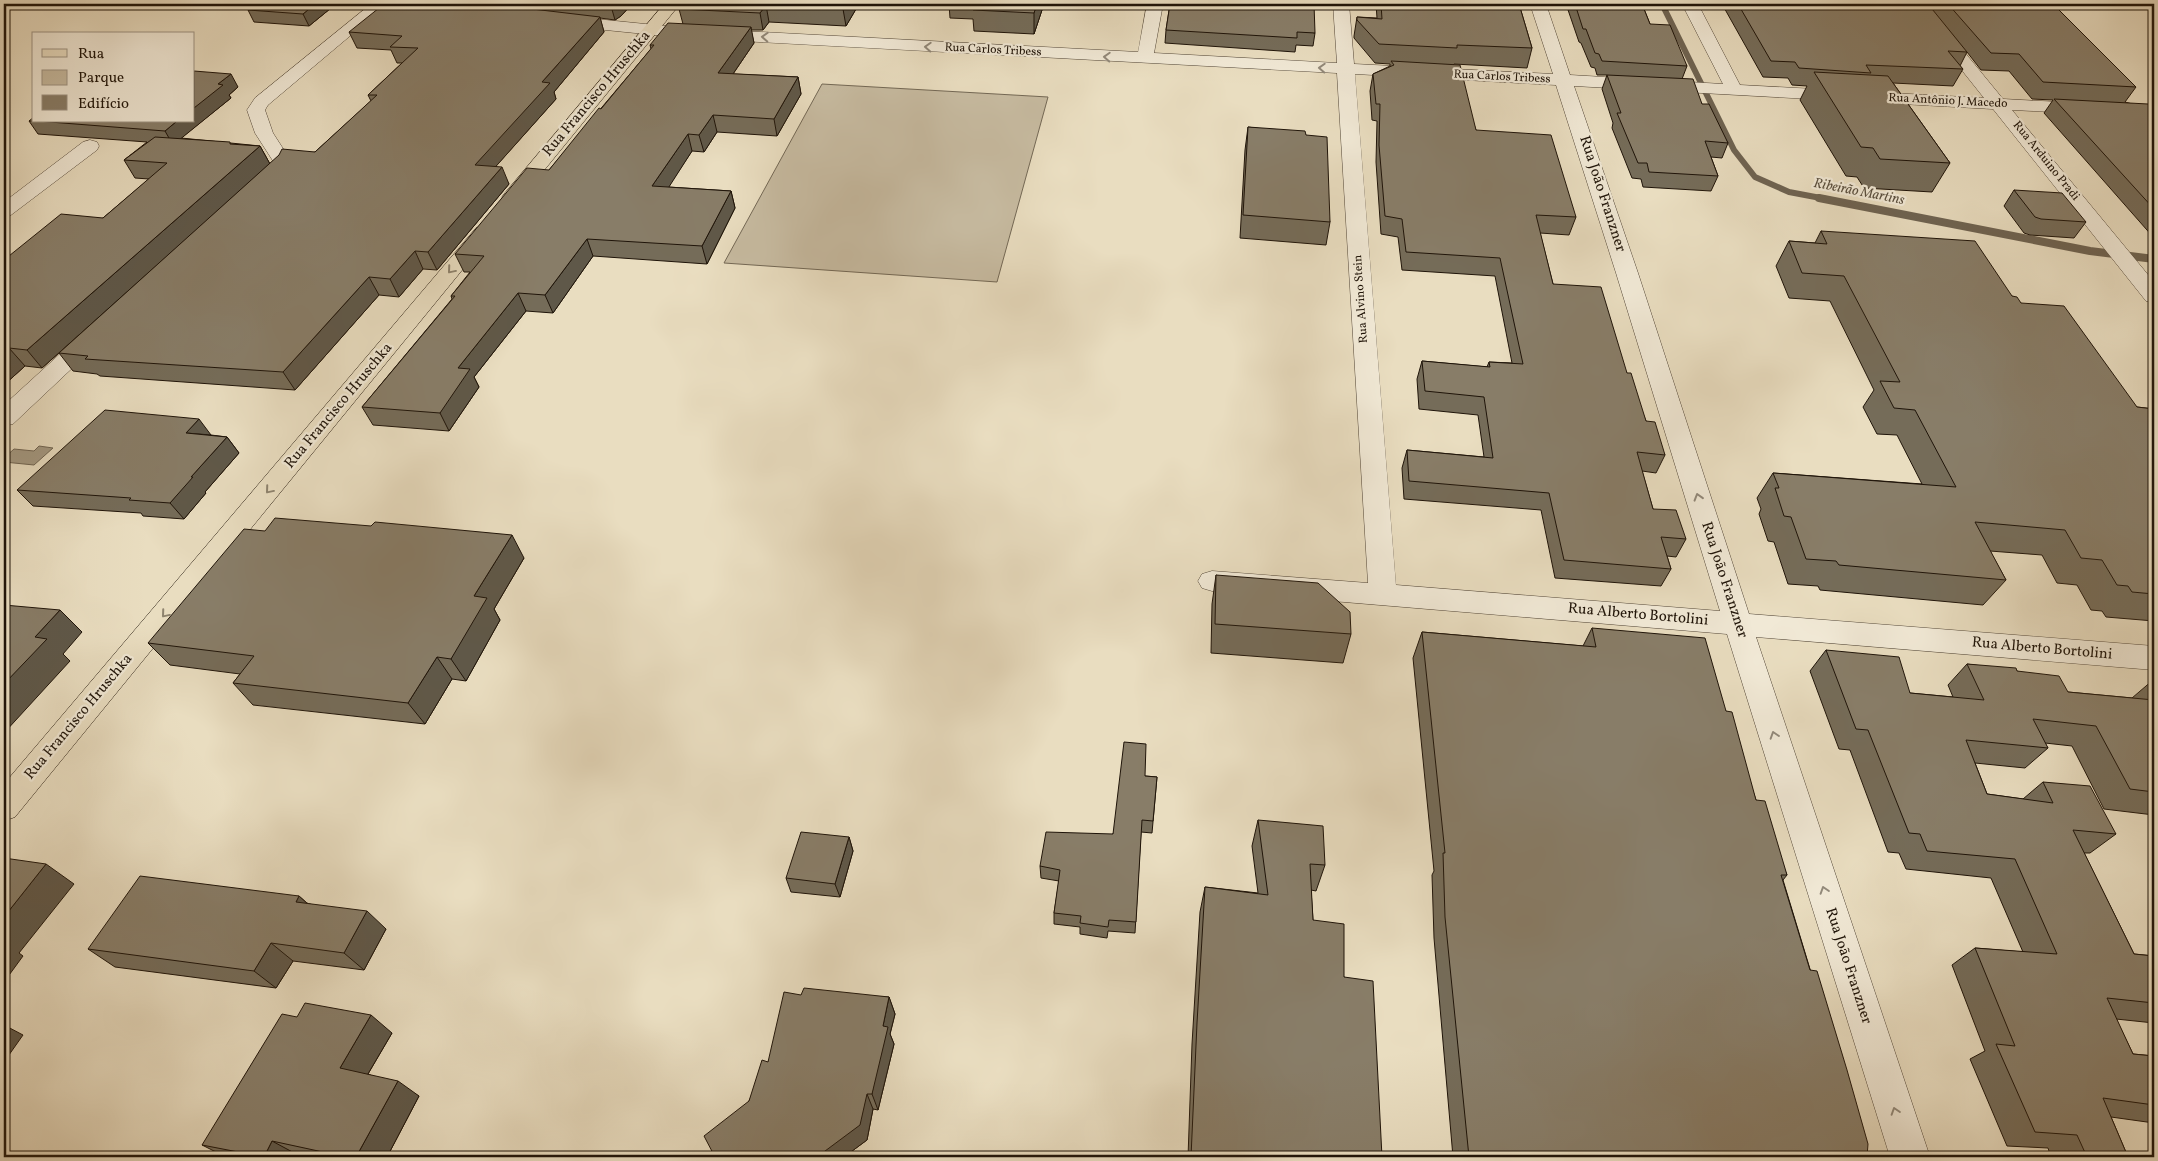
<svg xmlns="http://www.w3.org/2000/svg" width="2158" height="1161" viewBox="0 0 2158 1161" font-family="Vollkorn,serif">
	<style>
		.green { fill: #c7bba1; stroke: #736855 }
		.water { fill: #a49982; stroke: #6f6452 }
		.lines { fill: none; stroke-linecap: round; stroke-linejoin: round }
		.stream-far1 { stroke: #6f6452; stroke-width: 6 }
		.stream { stroke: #6f6452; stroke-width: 8 }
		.minor-casing { stroke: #524637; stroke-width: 1 }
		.major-casing { stroke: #1f1409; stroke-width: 1 }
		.minor { fill: #f1e9d6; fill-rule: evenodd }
		.major { fill: #e9ddc0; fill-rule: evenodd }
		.wall { fill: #756c59; stroke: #1f1409 }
		.shaded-wall { fill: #5f5849; stroke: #1f1409 }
		.building { fill: #887d68; stroke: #1f1409 }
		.oneway { stroke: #92897a }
		.oneway2 { stroke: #8e836e }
		.labels { text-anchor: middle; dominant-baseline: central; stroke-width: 4.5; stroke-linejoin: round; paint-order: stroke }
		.far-street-label { font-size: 12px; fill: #1f1409; stroke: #f1e9d6 }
		.far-water-label { font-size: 14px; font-style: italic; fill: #5b503f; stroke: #f1e9d6 }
		.street-label { font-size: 15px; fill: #1f1409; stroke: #f1e9d6 }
	</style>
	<rect width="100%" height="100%" fill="#e9ddc0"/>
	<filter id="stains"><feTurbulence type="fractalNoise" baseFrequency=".004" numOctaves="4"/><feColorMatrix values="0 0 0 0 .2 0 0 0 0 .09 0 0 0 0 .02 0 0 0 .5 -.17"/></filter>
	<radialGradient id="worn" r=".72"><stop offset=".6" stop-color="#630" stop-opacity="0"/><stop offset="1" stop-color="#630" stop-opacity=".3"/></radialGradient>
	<path class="green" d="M 822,84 L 1048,97 L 997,282 L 724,263 Z"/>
	<path class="water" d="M 39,446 L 53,448 L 34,465 L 4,462 L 4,458 L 14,449 L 34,451 Z"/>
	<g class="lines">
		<path class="stream-far1" d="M 1662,4 L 1734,150 L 1755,177 L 1789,192 L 1826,199"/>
		<path class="stream" d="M 1819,198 L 2090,251 L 2154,259"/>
		<g class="minor-casing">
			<g id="minor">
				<path d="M 371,4 L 388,4 L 268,105 L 265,110 L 273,133 L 291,161 C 287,175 270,191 255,187 L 252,183 L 271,165 L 273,161 L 255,133 L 247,110 L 255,98 Z"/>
				<path d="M 416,4 L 473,4 L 479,8 L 477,11 L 471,13 L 424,9 L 418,7 Z"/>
				<path d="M 1147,4 L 1163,4 L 1154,53 L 1337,63 L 1333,4 L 1349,4 L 1354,64 L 1553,74 L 1530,4 L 1546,4 L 1570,75 L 1723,84 L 1682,4 L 1698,4 L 1740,85 L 1984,98 L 1909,4 L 1925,4 L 2003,99 L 2154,107 L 2154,117 L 2012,110 L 2154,282 L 2154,303 L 2146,301 L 1993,109 L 1574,86 L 1638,273 L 1749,614 L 2154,646 L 2154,670 L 1756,637 L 1930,1157 L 1890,1157 L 1727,634 L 1212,591 L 1202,588 L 1198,581 L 1202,574 L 1212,571 L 1368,583 L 1337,73 L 685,38 L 566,26 L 560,24 L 558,21 L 560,18 L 566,16 L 685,28 L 1138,52 ZM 1355,74 L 1556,85 L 1616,273 L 1720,611 L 1396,585 Z"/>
				<path d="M 90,140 L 97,142 L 99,146 L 97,150 L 11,215 L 4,217 L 4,202 L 83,142 Z"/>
				<path d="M 93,329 L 101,331 L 104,336 L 101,341 L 13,424 L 4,426 L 4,405 L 85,331 Z"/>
			</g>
		</g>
		<g class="major-casing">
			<g id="major">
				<path d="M 664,4 L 680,4 L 519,201 L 512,203 L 505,201 L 502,197 L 505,193 Z"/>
				<path d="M 483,226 L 490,228 L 493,232 L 490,236 L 15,817 L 4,821 L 4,784 L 476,228 Z"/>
			</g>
		</g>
		<use href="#minor" class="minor"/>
		<use href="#major" class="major"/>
	</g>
	<g class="wall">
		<path d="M 256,4 L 336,4 L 309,26 L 254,22 L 248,10 Z"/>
		<path d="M 451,4 L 632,4 L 621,16 L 615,20 L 600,18 L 604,32 L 554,92 L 556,99 L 496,166 L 509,184 L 437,270 L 423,269 L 399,297 L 379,295 L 295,390 L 100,376 L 97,374 L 73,371 L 59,353 L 42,368 L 25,366 L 4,385 L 4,260 L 103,218 L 149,179 L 135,178 L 124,160 L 147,142 L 38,134 L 29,121 L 238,87 L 229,95 L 231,98 L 181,138 L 260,146 L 270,164 L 315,152 L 371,101 L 368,95 L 402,63 L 397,63 L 391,50 L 357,48 L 349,32 L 449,6 Z"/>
		<path d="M 683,4 L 859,4 L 846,26 L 769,22 L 763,30 L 751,30 L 754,43 L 733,74 L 798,77 L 801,94 L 777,136 L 717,132 L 704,152 L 692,151 L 668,187 L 731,191 L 735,208 L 707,264 L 593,256 L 553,313 L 526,311 L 474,377 L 479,387 L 449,431 L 373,425 L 362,407 L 452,299 L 451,296 L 470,272 L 464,272 L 455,254 L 549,170 L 651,49 L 650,45 L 683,24 L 679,9 Z"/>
		<path d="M 949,4 L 1044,4 L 1034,34 L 974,31 L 973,19 L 950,18 Z"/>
		<path d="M 1170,4 L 1315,33 L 1313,46 L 1296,45 L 1295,52 L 1165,43 L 1166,30 Z"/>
		<path d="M 1376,4 L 1519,4 L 1532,48 L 1527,68 L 1454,64 L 1453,65 L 1476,130 L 1576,217 L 1569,235 L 1540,233 L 1553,284 L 1627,373 L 1646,421 L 1665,455 L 1656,473 L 1642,471 L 1653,509 L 1686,539 L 1676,557 L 1667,556 L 1671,569 L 1661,586 L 1555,578 L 1541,510 L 1404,499 L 1402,468 L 1407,450 L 1484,457 L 1478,415 L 1419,409 L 1417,379 L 1422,361 L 1487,367 L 1489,362 L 1512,363 L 1495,276 L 1402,270 L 1398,237 L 1381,234 L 1376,162 L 1377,121 L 1372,120 L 1370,91 L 1373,74 L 1390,66 L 1390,64 L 1375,63 L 1354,38 L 1354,36 L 1357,17 L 1377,18 Z"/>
		<path d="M 1566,4 L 1642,4 L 1650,24 L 1687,66 L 1682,79 L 1702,104 L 1728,143 L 1722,158 L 1711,157 L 1718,176 L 1711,191 L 1643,187 L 1641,179 L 1632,178 L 1612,128 L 1613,123 L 1602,89 L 1607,75 L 1597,75 L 1595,68 L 1591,67 L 1581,43 L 1579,42 Z"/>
		<path d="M 1722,4 L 2053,4 L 2136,87 L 2125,102 L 2154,110 L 2154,238 L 2044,113 L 2053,100 L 2032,99 L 2009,71 L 1981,70 L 1967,52 L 1960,66 L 1963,69 L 1953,86 L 1893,83 L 1950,163 L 1932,192 L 1864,188 L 1857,177 L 1846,176 L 1800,100 L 1807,86 L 1792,85 L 1788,78 L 1763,77 Z"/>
		<path d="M 1248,127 L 1306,135 L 1330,222 L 1326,245 L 1240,238 L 1245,150 Z"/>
		<path d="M 2014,190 L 2086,222 L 2074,238 L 2030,235 L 2024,233 L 2004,206 Z"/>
		<path d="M 1821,231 L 2012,296 L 2021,303 L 2137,407 L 2154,409 L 2154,621 L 2106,617 L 2102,611 L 2091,610 L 2077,585 L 2057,583 L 2042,555 L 1990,551 L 2006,580 L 1983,605 L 1820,590 L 1818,586 L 1788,584 L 1774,542 L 1768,541 L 1759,514 L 1761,509 L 1757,498 L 1773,473 L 1922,484 L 1897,435 L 1877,434 L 1863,407 L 1874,390 L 1830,301 L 1789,298 L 1776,266 L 1789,241 L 1815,243 Z"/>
		<path d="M 211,435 L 227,437 L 239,453 L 205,492 L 206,493 L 184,519 L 143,516 L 141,513 L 33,506 L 17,490 Z"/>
		<path d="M 524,558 L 494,609 L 500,620 L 466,681 L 452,679 L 425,724 L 253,705 L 233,683 L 240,674 L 170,665 L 148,643 Z"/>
		<path d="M 1216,575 L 1351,634 L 1343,663 L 1211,653 L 1212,604 Z"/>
		<path d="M 1592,628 L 1726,711 L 1756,800 L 1787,875 L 1783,880 L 1867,1157 L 1453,1157 L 1434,938 L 1432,875 L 1434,871 L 1413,658 L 1422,632 L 1583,646 Z"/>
		<path d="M 1826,650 L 1910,693 L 1953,697 L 1948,685 L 1967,664 L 2017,671 L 2068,692 L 2132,698 L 2153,680 L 2154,680 L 2154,815 L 2104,809 L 2072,746 L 2045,743 L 2048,748 L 2025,768 L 1975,763 L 1987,794 L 2023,799 L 2043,782 L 2116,834 L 2090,853 L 2084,853 L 2134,954 L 2154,956 L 2154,1023 L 2116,1019 L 2133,1054 L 2154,1056 L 2154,1123 L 2111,1117 L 2128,1157 L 2051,1157 L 2048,1148 L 2007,1146 L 1970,1059 L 1985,1051 L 1952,965 L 1975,948 L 2023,952 L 1991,878 L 1906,869 L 1899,853 L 1888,852 L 1850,750 L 1839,749 L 1810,671 Z"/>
		<path d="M 1145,776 L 1157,777 L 1152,833 L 1141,832 L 1135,933 L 1108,931 L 1107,938 L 1080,934 L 1080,927 L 1054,924 L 1054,913 L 1059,881 L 1041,878 L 1040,866 L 1113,834 Z"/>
		<path d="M 1258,820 L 1325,865 L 1316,891 L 1311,890 L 1313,920 L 1344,977 L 1382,1157 L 1188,1157 L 1192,1044 L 1200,912 L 1205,887 L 1258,893 L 1252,846 Z"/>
		<path d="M 849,837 L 853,851 L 840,897 L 791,892 L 786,878 Z"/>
		<path d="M 299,896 L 307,903 L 386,929 L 364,970 L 293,961 L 276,988 L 115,967 L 88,949 Z"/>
		<path d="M 801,995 L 889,997 L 895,1014 L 890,1034 L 894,1044 L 878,1110 L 873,1109 L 867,1140 L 844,1157 L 715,1157 L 749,1101 Z"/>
		<path d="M 392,1033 L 368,1074 L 419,1096 L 387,1157 L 306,1157 L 298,1155 L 297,1157 L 226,1157 L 202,1145 Z"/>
	</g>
	<g class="shaded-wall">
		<path d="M 315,4 L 336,4 L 309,26 L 303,14 Z"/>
		<path d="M 615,4 L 632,4 L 621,16 L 615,20 L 611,6 Z"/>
		<path d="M 847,4 L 859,4 L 846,26 L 843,9 Z"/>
		<path d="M 1037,4 L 1044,4 L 1034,34 L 1034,13 Z"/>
		<path d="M 766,5 L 769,22 L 763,30 L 760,13 Z"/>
		<path d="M 600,17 L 604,32 L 554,92 L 556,99 L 482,182 L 475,165 L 542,82 Z"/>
		<path d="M 751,27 L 754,43 L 722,90 L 718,73 Z"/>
		<path d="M 231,74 L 238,87 L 229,95 L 231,98 L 173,145 L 165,131 L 177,121 L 194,121 L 194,108 L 218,84 Z"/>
		<path d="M 798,77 L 801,94 L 777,136 L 774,119 Z"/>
		<path d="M 713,115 L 717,132 L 704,152 L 699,135 Z"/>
		<path d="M 688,134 L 692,151 L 658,204 L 652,186 Z"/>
		<path d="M 260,146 L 270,164 L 42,368 L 27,350 Z"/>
		<path d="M 502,167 L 509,184 L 437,270 L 428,252 Z"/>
		<path d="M 731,191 L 735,208 L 707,264 L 702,246 Z"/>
		<path d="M 587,239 L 593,256 L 553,313 L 545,295 Z"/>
		<path d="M 415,251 L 423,269 L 399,297 L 390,279 Z"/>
		<path d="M 369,277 L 379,295 L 295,390 L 283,372 Z"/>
		<path d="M 518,293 L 526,311 L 474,377 L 479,387 L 449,431 L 440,413 L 458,368 Z"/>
		<path d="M 9,348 L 25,366 L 4,385 L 4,353 Z"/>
		<path d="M 199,419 L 211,435 L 186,433 Z"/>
		<path d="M 227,437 L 239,453 L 205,492 L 206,493 L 184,519 L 170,503 L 191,477 Z"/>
		<path d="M 512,535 L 524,558 L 494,609 L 500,620 L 466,681 L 451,659 L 474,596 Z"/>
		<path d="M 60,610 L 82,632 L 63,654 L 70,661 L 4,733 L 4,684 L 35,637 Z"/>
		<path d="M 437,657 L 452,679 L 425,724 L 408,703 Z"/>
		<path d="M 849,837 L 853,851 L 840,897 L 835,884 Z"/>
		<path d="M 46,864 L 74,884 L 19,953 L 23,956 L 4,982 L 4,917 Z"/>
		<path d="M 299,896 L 320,915 L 296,902 Z"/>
		<path d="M 367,911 L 386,929 L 364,970 L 344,953 Z"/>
		<path d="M 271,943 L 293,961 L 276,988 L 254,971 Z"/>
		<path d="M 889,997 L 895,1014 L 890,1034 L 894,1044 L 878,1110 L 872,1094 L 883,1026 Z"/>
		<path d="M 371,1015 L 392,1033 L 362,1084 L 340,1068 Z"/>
		<path d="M 4,1025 L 23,1035 L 4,1062 Z"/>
		<path d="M 398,1081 L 419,1096 L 387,1157 L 356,1157 Z"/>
		<path d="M 867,1094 L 873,1109 L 867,1140 L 844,1157 L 817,1157 Z"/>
		<path d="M 272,1141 L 298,1155 L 297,1157 L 264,1157 Z"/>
	</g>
	<g class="building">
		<path d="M 256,4 L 315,4 L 303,14 L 248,10 Z"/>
		<path d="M 384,4 L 423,4 L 449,6 L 451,4 L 490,4 L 600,17 L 542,82 L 550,83 L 475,165 L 502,167 L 428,252 L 415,251 L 390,279 L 369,277 L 283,372 L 85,359 L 88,356 L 59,353 L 279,155 L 282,149 L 315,152 L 377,95 L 368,95 L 418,48 L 390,47 L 402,36 L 349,32 Z"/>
		<path d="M 588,4 L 615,4 L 611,6 Z"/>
		<path d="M 683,4 L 847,4 L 843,9 L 766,5 L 760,13 L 679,9 Z"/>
		<path d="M 975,4 L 1037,4 L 1034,13 L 973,10 Z"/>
		<path d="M 1170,4 L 1314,4 L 1315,33 L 1297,32 L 1297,38 L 1166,30 Z"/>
		<path d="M 1381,4 L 1519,4 L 1532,48 L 1457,45 L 1457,48 L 1379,44 L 1357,20 L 1357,17 L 1382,19 Z"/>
		<path d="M 1575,4 L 1642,4 L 1650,24 L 1670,25 L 1687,66 L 1602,61 L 1599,54 L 1595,53 L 1586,29 L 1583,29 Z"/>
		<path d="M 1738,4 L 1928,4 L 1967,52 L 1948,51 L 1963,69 L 1866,65 L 1871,73 L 1799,68 L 1795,62 L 1771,61 Z"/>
		<path d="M 1948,4 L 2053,4 L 2136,87 L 2043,82 L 2019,54 L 1991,53 Z"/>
		<path d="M 668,23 L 751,27 L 718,73 L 798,77 L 774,119 L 713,115 L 699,135 L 688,134 L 652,186 L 731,191 L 702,246 L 587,239 L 545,295 L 518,293 L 458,368 L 470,369 L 440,413 L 362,407 L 455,296 L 451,296 L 484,256 L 455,254 L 527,168 L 549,170 L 599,108 L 601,109 L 654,45 L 650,45 Z"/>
		<path d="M 1391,61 L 1460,65 L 1476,130 L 1551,135 L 1576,217 L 1536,215 L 1553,284 L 1601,287 L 1627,373 L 1631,373 L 1646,421 L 1655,422 L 1665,455 L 1637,452 L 1653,509 L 1676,510 L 1686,539 L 1661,537 L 1671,569 L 1564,560 L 1549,493 L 1409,481 L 1407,450 L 1493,458 L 1484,397 L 1425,391 L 1422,361 L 1490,367 L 1489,362 L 1523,364 L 1500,258 L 1406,252 L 1402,219 L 1385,216 L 1379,145 L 1380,104 L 1376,104 L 1373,74 L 1394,65 Z"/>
		<path d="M 194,71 L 231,74 L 218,84 L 223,85 L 194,108 Z"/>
		<path d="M 1814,72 L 1888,76 L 1950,163 L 1880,159 L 1873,148 L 1861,147 Z"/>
		<path d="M 1607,75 L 1693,79 L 1702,104 L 1709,104 L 1728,143 L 1705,141 L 1718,176 L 1649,172 L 1647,163 L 1638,163 L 1617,113 L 1621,113 Z"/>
		<path d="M 2054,99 L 2148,104 L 2154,110 L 2154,209 Z"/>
		<path d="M 34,117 L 34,121 L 29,121 Z"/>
		<path d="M 37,121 L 177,121 L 165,131 Z"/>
		<path d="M 1248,127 L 1305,131 L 1306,135 L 1327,137 L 1330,222 L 1243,215 Z"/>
		<path d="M 155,137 L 230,142 L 230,144 L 260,146 L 27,350 L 9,348 L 4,353 L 4,260 L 61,214 L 103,218 L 167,163 L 124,160 Z"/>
		<path d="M 2014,190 L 2062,193 L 2086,222 L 2041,219 L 2035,217 Z"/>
		<path d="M 1821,231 L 1975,241 L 2012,296 L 2017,297 L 2021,303 L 2064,306 L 2137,407 L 2154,409 L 2154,594 L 2132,592 L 2128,586 L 2117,585 L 2102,560 L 2081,558 L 2065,530 L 1975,522 L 2006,580 L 1839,565 L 1836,561 L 1806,559 L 1791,517 L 1784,516 L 1775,488 L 1779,488 L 1773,473 L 1956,487 L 1915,410 L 1894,408 L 1880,381 L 1900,382 L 1844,276 L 1802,273 L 1789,241 L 1827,244 Z"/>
		<path d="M 105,410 L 199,419 L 186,433 L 227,437 L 191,477 L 193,477 L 170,503 L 129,500 L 131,498 L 17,490 Z"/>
		<path d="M 275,518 L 371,526 L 375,522 L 512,535 L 474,596 L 487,598 L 451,659 L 437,657 L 408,703 L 233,683 L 254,656 L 148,643 L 244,529 L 265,531 Z"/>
		<path d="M 1216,575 L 1318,583 L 1350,612 L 1351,634 L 1215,624 Z"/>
		<path d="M 4,605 L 60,610 L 35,637 L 47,639 L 4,684 Z"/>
		<path d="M 1592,628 L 1705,638 L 1726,711 L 1732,712 L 1756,800 L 1765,801 L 1787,875 L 1781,875 L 1810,970 L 1817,971 L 1847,1070 L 1868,1144 L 1867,1157 L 1469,1157 L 1445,917 L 1443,853 L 1445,853 L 1422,632 L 1596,647 Z"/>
		<path d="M 1826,650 L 1899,657 L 1910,693 L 1984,700 L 1967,664 L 2016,668 L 2017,671 L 2059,676 L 2068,692 L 2154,700 L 2154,792 L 2130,789 L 2096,726 L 2033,719 L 2048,748 L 1966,740 L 1987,794 L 2053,803 L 2043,782 L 2090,786 L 2116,834 L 2073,830 L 2134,954 L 2154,956 L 2154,1003 L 2107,998 L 2133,1054 L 2154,1056 L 2154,1105 L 2103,1098 L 2128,1157 L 2087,1157 L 2077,1135 L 2035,1132 L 1996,1044 L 2015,1046 L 1975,948 L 2057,954 L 2015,859 L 1927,851 L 1920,834 L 1909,833 L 1868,730 L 1856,729 Z"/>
		<path d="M 1124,742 L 1146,744 L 1145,776 L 1157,777 L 1153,821 L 1142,820 L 1136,922 L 1109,920 L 1108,927 L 1080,923 L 1081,916 L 1054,913 L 1060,870 L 1040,866 L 1046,832 L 1113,834 Z"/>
		<path d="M 1258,820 L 1323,826 L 1325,865 L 1310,864 L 1313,920 L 1344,924 L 1344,977 L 1373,981 L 1382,1157 L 1191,1157 L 1197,1023 L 1205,887 L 1268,895 Z"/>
		<path d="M 801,832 L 849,837 L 835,884 L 786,878 Z"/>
		<path d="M 4,858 L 46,864 L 4,917 Z"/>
		<path d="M 140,876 L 299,896 L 296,902 L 367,911 L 344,953 L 271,943 L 254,971 L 88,949 Z"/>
		<path d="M 804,988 L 889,997 L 883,1026 L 888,1027 L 872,1094 L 867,1094 L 860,1125 L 817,1157 L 715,1157 L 704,1136 L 749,1101 L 762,1060 L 768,1062 L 784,992 L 801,995 Z"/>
		<path d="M 305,1003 L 371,1015 L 340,1068 L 398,1081 L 356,1157 L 346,1157 L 272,1141 L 264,1157 L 202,1145 L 282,1014 L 297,1017 Z"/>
	</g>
	<defs><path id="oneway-chevron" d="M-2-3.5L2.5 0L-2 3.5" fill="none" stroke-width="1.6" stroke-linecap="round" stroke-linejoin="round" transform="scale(1.25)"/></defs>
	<g class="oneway">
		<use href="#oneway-chevron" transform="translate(765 37) rotate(-177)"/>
		<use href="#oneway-chevron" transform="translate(928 47) rotate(-177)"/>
		<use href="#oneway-chevron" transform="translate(1107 57) rotate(-177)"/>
		<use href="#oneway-chevron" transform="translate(1322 68) rotate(-177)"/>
		<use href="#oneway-chevron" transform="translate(1698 497) rotate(-107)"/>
		<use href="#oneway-chevron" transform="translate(1774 735) rotate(-108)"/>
		<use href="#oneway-chevron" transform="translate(1824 890) rotate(-108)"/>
		<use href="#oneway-chevron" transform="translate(1895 1111) rotate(-108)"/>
	</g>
	<g class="oneway2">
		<use href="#oneway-chevron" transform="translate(451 270) rotate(130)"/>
		<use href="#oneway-chevron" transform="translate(269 490) rotate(130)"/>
		<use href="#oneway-chevron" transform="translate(165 614) rotate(130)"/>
	</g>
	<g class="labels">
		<g class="far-street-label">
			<text transform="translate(993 50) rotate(3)">Rua Carlos Tribess</text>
			<text transform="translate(1502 77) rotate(3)">Rua Carlos Tribess</text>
			<text transform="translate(1948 101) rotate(3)">Rua Antônio J. Macedo</text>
			<text transform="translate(2046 161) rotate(51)">Rua Arduino Pradi</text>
			<text transform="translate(1361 299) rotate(-94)">Rua Alvino Stein</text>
		</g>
		<g class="far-water-label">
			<text transform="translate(1859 192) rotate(11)">Ribeirão Martins</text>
		</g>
		<g class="street-label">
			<text transform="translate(597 94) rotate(-50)">Rua Francisco Hruschka</text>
			<text transform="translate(1602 194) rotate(72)">Rua João Franzner</text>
			<text transform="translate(339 406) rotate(-50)">Rua Francisco Hruschka</text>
			<text transform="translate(1724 580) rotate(72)">Rua João Franzner</text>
			<text transform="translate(1638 615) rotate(5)">Rua Alberto Bortolini</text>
			<text transform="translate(2042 649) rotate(5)">Rua Alberto Bortolini</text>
			<text transform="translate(79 717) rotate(-50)">Rua Francisco Hruschka</text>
			<text transform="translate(1848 966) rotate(72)">Rua João Franzner</text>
		</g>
	</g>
	<rect width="2158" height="1161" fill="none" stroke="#e9ddc0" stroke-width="20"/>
	<rect x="5" y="5" width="2148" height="1151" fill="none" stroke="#1f1409" stroke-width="2.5"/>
	<rect x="10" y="10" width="2138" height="1141" fill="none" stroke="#1f1409"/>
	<rect x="32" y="32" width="162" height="90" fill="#f1e9d6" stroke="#9d9484"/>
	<rect x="42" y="49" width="25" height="8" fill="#e9ddc0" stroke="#9d9484"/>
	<text x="78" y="58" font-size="15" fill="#1f1409">Rua</text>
	<rect x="42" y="70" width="25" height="15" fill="#c7bba1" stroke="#9d9484"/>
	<text x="78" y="82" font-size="15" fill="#1f1409">Parque</text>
	<rect x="42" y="95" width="25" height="15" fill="#887d68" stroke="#9d9484"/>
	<text x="78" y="108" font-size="15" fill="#1f1409">Edifício</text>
	<rect width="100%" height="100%" filter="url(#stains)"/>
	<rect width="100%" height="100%" fill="url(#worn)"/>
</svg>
